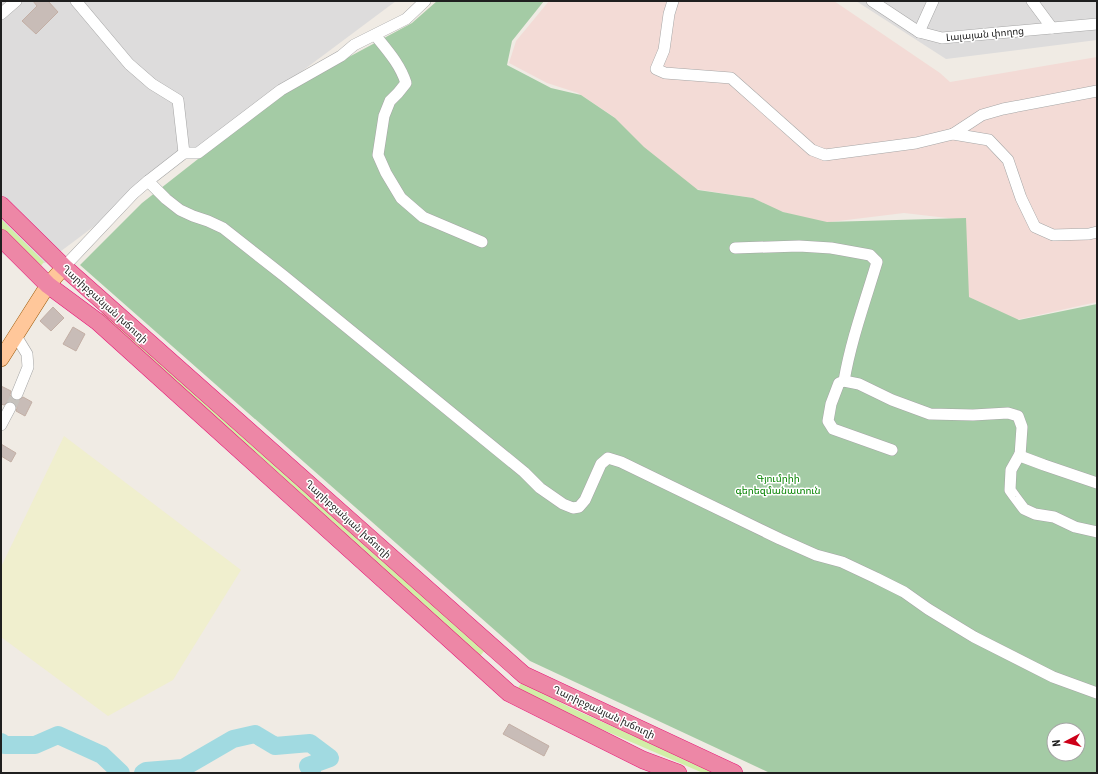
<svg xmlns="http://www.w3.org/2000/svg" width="1098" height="774" viewBox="0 0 1098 774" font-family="'Roboto Condensed','Noto Sans Armenian',sans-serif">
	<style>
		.residential { fill: #dddcdc }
		.military { fill: #f3dbd6 }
		.farmland { fill: #f0efce }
		.grass { fill: #d2eea7 }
		.cemetery { fill: #a4cba5; fill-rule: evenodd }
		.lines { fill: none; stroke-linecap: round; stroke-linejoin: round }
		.river { stroke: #a1dae1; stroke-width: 18 }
		.building { fill: #c8bcb7; stroke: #c3afa5 }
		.minor-tunnel { stroke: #c6c2bd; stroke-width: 11; stroke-dasharray: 11 5.5; stroke-linecap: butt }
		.minor-casing { stroke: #a6a6a6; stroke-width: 12 }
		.major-casing { stroke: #995400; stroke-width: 16 }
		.highway-casing { stroke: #e71878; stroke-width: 18 }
		.minor { stroke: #fff; stroke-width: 11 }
		.major { stroke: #ffc79a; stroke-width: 15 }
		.highway { stroke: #ed87a6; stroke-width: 17 }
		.labels { text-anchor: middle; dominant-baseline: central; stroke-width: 3; stroke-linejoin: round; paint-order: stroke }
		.street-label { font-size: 10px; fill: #1f1f1f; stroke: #fff }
		.park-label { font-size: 10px; fill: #098504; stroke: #fff }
	</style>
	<rect width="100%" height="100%" fill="#f0ebe4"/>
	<g class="residential">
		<path d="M 1,1 L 396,1 L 45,263 L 1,254 Z"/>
		<path d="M 856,1 L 1097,1 L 1097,40 L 946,59 Z"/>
	</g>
	<path class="military" d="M 549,1 L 834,1 L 940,73 L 950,82 L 1097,57 L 1097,302 L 1016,320 L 967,296 L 965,220 L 904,213 L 822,223 L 776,210 L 753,198 L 695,189 L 636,146 L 614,117 L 578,93 L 547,83 L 509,63 L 516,41 Z"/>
	<path class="farmland" d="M 64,436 L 241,570 L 173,680 L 108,716 L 1,637 L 1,567 Z"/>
	<g class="grass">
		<path d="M 1,219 L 44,262 L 39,268 L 1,229 Z"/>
		<path d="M 103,309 L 485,650 L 480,656 L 101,315 Z"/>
		<path d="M 522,682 L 571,708 L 718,773 L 703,773 L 601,729 L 518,688 Z"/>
	</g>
	<path class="cemetery" d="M 437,1 L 544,1 L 512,41 L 507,65 L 551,88 L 581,95 L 615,118 L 644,147 L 698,190 L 753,198 L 783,212 L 827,222 L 966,218 L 969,297 L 1019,320 L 1097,304 L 1097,773 L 770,773 L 530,661 L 80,265 L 142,203 L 282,93 L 412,23 ZM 1054,730 L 1078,730 L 1078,754 L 1054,754 Z"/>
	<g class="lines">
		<g class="river">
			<path d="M 1,742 L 5,745 L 35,745 L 58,735 L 102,755 L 121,773"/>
			<path d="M 143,773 L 146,771 L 183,768 L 233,739 L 255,734 L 275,746 L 310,743 L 330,758 L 308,766 L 312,773"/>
		</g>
	</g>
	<g class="building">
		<path d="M 33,1 L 48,1 L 58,12 L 36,34 L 22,21 L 37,6 Z"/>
		<path d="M 53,307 L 64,318 L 51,331 L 40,321 Z"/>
		<path d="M 73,327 L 85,334 L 76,351 L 63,344 Z"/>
		<path d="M 1,386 L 11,391 L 10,395 L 14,400 L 18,401 L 23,397 L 32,402 L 25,416 L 16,411 L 17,408 L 16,405 L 13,402 L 7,402 L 4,405 L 1,404 Z"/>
		<path d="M 1,444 L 16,453 L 11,462 L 1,456 Z"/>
		<path d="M 509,724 L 549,746 L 544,756 L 503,734 Z"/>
	</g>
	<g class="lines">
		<path class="minor-tunnel" d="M 10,408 L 17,394"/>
		<g class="minor-casing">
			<g id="minor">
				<path d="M 76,1 L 129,64 L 152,84 L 178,100 L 184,153"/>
				<path d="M 673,1 L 669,14 L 664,50 L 656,69 L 665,73 L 731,78 L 812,150 L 825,155 L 916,143 L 953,134 L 982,115 L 1003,109 L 1097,91"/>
				<path d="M 872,1 L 919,32 L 942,38 L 1097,24"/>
				<path d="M 1032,1 L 1052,28"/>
				<path d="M 1,14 L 16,1"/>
				<path d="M 919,32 L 933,1"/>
				<path d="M 375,35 C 387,50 400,64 406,83 L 398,93 L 390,101 L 384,116 L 378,155 L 386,173 L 401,198 L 423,217 L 482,242"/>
				<path d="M 953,134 L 989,140 L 1008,160 L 1021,198 L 1035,227 L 1053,235 L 1089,234 L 1097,232"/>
				<path d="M 148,181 L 166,199 L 180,210 L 193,216 L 208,221 L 223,228 L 284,276 L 524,472 L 540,488 L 563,504 L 573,508 L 579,507 L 585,500 L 601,464 L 608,458 L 621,462 L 780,539 L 816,555 L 842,562 L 876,578 L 904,592 L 928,609 L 974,637 L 1053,677 L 1097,693"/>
				<path d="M 735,248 L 799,246 L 831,248 L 870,255 L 877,262 C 865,302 851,340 844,381"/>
				<path d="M 64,267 L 134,193 L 148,181 L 184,153 L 198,153 L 281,90 L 341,56 L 354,45 L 406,19 L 425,1"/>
				<path d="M 16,336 L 27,354 L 28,367 L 17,394"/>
				<path d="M 1,425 L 10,408"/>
				<path d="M 892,450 L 833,429 L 828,421 L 831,404 L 839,383 L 844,381 L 859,384 L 892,400 L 930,414 L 973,415 L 1008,413 L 1018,416 L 1022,427 L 1020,456 L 1044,465 L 1097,483"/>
				<path d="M 1020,454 L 1011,470 L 1010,490 L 1015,497 L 1024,509 L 1035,514 L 1054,517 L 1075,527 L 1097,532"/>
			</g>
		</g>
		<g class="major-casing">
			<path id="major" d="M 1,359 L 48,285 L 64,267"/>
		</g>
		<g class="highway-casing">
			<g id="highway">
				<path d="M 1,205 L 64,267 L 524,675 L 734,773"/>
				<path d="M 1,238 L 48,285 L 98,322 L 509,693 L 643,760 L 678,773"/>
			</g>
		</g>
		<use href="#minor" class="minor"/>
		<use href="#major" class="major"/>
		<use href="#highway" class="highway"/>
	</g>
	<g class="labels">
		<g class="street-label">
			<text transform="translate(985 34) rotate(-5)">Լալայան փողոց</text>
			<text transform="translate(105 304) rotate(42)">Ղարիբջանյան խճուղի</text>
			<text transform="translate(348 519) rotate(42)">Ղարիբջանյան խճուղի</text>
			<text transform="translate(604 712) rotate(25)">Ղարիբջանյան խճուղի</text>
		</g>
		<g class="park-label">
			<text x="778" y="478">Գյումրիի<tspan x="778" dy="12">գերեզմանատուն</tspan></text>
		</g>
	</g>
	<rect width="1098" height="774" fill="none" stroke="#1f1f1f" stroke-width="4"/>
	<g transform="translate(1066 742) rotate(263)"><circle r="19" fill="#ffffff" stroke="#a5a5a5"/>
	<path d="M0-3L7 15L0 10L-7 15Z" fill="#cd0019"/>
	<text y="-6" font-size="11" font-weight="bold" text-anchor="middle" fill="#1f1f1f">N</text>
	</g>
</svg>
